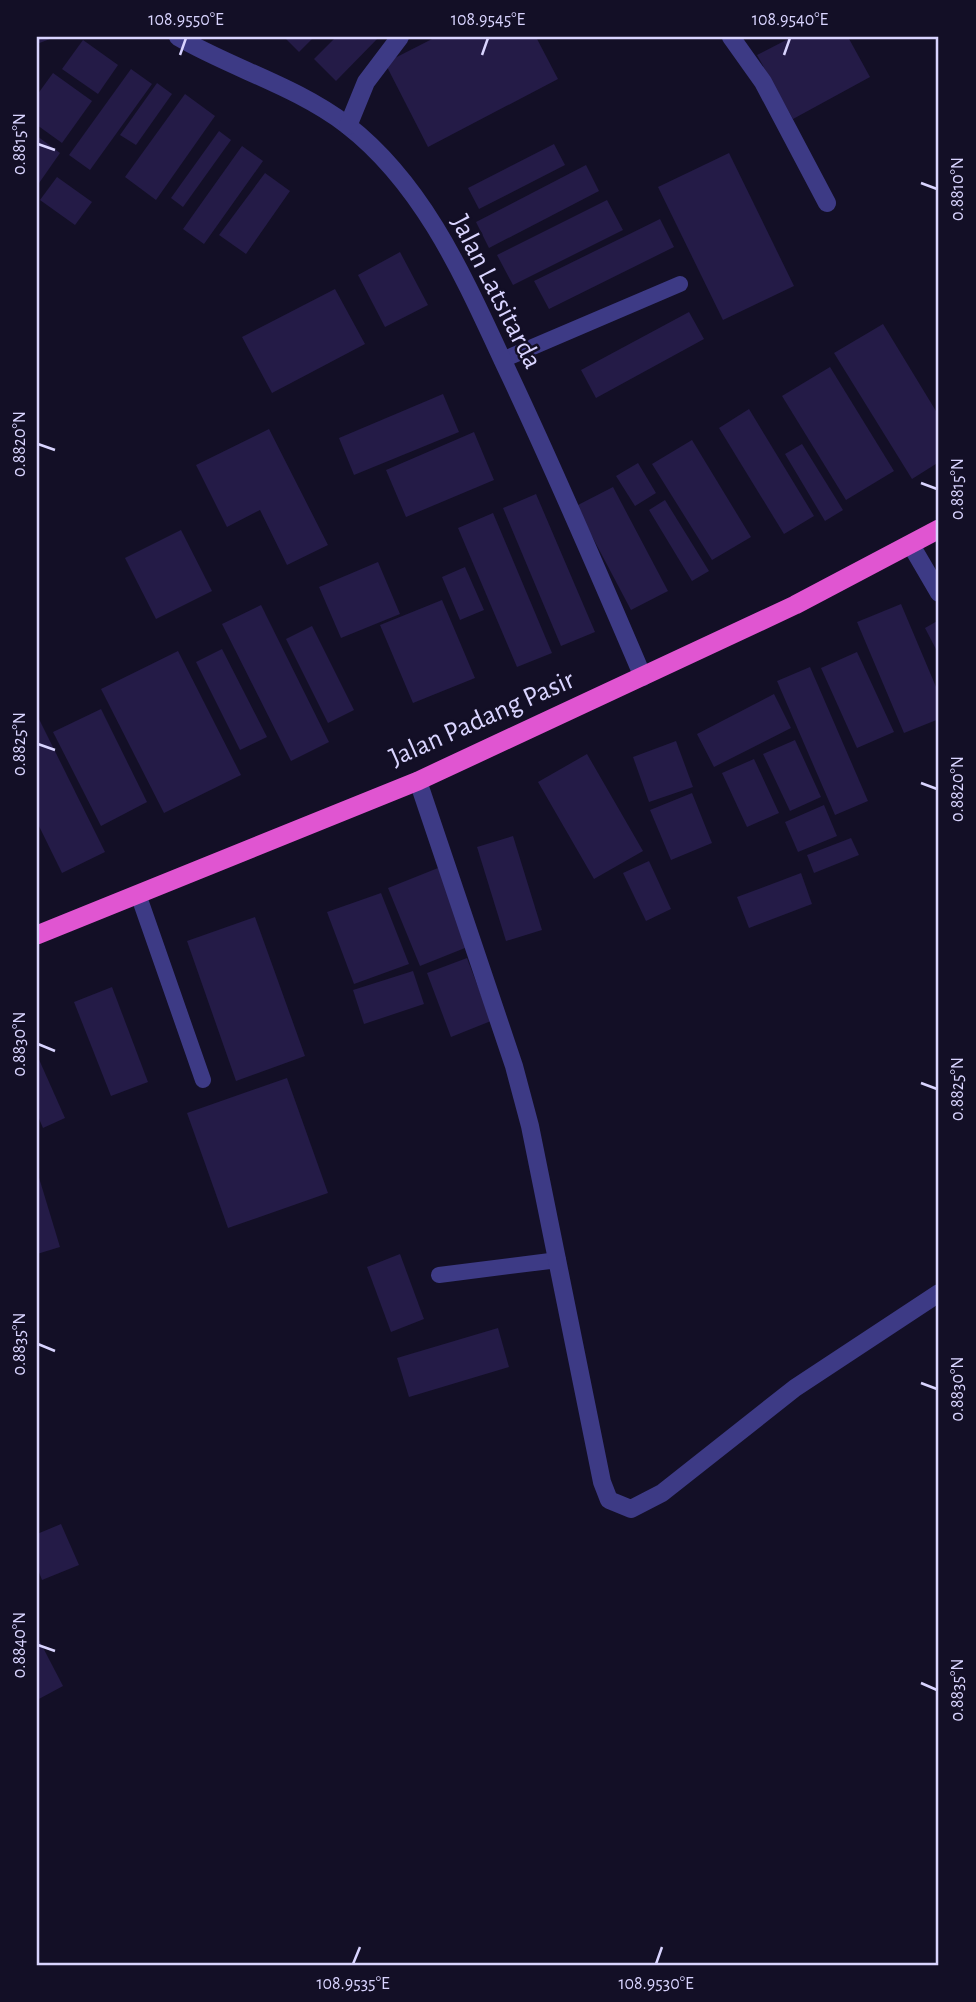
<svg xmlns="http://www.w3.org/2000/svg" width="976" height="2002" viewBox="0 0 976 2002" font-family="'Alegreya Sans',sans-serif">
	<style>
		.building { fill: #241b47 }
		.lines { fill: none; stroke-linecap: round; stroke-linejoin: round }
		.service { stroke: #3d3a85; stroke-width: 16 }
		.minor { stroke: #3d3a85; stroke-width: 18 }
		.trunk { stroke: #e055d1; stroke-width: 19 }
		.ticks { fill: none; stroke: #d9d4ff; stroke-width: 2.5 }
		.labels { text-anchor: middle; dominant-baseline: central; stroke-width: 5; stroke-linejoin: round; paint-order: stroke }
		.street-label { font-size: 28px; fill: #d9d4ff; stroke: #130f26 }
		.neatline { fill: none; stroke: #d9d4ff; stroke-width: 2.5 }
		.ticks-label { font-size: 18px; text-anchor: middle; fill: #d9d4ff }
	</style>
	<rect width="100%" height="100%" fill="#130f26"/>
	<g class="building">
		<path d="M 37,37 L 55,37 L 37,44 Z"/>
		<path d="M 284,37 L 314,37 L 299,52 Z"/>
		<path d="M 336,37 L 379,37 L 336,81 L 314,59 Z"/>
		<path d="M 436,37 L 536,37 L 558,79 L 428,147 L 385,63 Z"/>
		<path d="M 792,37 L 848,37 L 870,77 L 793,119 L 757,55 Z"/>
		<path d="M 83,40 L 118,65 L 98,94 L 62,69 Z"/>
		<path d="M 131,69 L 152,84 L 90,170 L 69,155 Z"/>
		<path d="M 53,73 L 92,101 L 62,143 L 37,125 L 37,95 Z"/>
		<path d="M 157,83 L 172,94 L 136,145 L 120,135 Z"/>
		<path d="M 185,94 L 215,116 L 156,200 L 125,177 Z"/>
		<path d="M 219,131 L 231,140 L 183,207 L 171,198 Z"/>
		<path d="M 37,136 L 60,153 L 37,186 Z"/>
		<path d="M 554,144 L 565,165 L 479,209 L 468,188 Z"/>
		<path d="M 242,146 L 263,161 L 204,244 L 183,229 Z"/>
		<path d="M 729,153 L 794,286 L 723,320 L 658,187 Z"/>
		<path d="M 586,165 L 599,191 L 489,248 L 476,222 Z"/>
		<path d="M 265,173 L 290,191 L 246,254 L 219,235 Z"/>
		<path d="M 57,177 L 92,202 L 75,225 L 40,200 Z"/>
		<path d="M 607,200 L 623,230 L 513,285 L 497,255 Z"/>
		<path d="M 660,219 L 674,247 L 549,309 L 534,281 Z"/>
		<path d="M 400,252 L 428,305 L 385,327 L 358,275 Z"/>
		<path d="M 335,289 L 365,344 L 272,393 L 242,337 Z"/>
		<path d="M 689,312 L 704,339 L 596,398 L 581,370 Z"/>
		<path d="M 883,324 L 939,416 L 939,462 L 912,479 L 834,353 Z"/>
		<path d="M 830,367 L 894,471 L 846,500 L 782,396 Z"/>
		<path d="M 443,394 L 459,432 L 354,475 L 339,438 Z"/>
		<path d="M 749,409 L 814,516 L 784,534 L 719,428 Z"/>
		<path d="M 269,429 L 328,545 L 287,565 L 260,510 L 227,527 L 196,465 Z"/>
		<path d="M 474,432 L 494,480 L 406,517 L 386,470 Z"/>
		<path d="M 692,440 L 751,537 L 712,560 L 652,464 Z"/>
		<path d="M 802,444 L 843,510 L 825,521 L 785,454 Z"/>
		<path d="M 638,463 L 656,493 L 635,506 L 616,476 Z"/>
		<path d="M 613,487 L 668,591 L 631,610 L 576,506 Z"/>
		<path d="M 536,494 L 595,632 L 561,646 L 503,508 Z"/>
		<path d="M 665,500 L 709,571 L 692,581 L 649,510 Z"/>
		<path d="M 493,513 L 552,653 L 517,667 L 458,528 Z"/>
		<path d="M 181,530 L 212,591 L 156,619 L 125,558 Z"/>
		<path d="M 378,562 L 400,614 L 341,638 L 319,587 Z"/>
		<path d="M 465,567 L 484,610 L 460,620 L 442,577 Z"/>
		<path d="M 442,600 L 475,678 L 413,703 L 380,625 Z"/>
		<path d="M 901,604 L 939,694 L 939,719 L 904,733 L 857,622 Z"/>
		<path d="M 261,605 L 329,742 L 291,761 L 222,624 Z"/>
		<path d="M 939,620 L 939,655 L 925,628 Z"/>
		<path d="M 312,626 L 354,710 L 328,723 L 286,639 Z"/>
		<path d="M 222,649 L 267,737 L 240,750 L 196,662 Z"/>
		<path d="M 178,651 L 241,775 L 164,813 L 101,689 Z"/>
		<path d="M 857,652 L 894,732 L 857,748 L 821,668 Z"/>
		<path d="M 810,667 L 868,801 L 835,815 L 777,681 Z"/>
		<path d="M 774,694 L 791,728 L 714,767 L 697,734 Z"/>
		<path d="M 101,709 L 147,802 L 101,826 L 53,732 Z"/>
		<path d="M 37,715 L 105,852 L 62,873 L 37,822 Z"/>
		<path d="M 795,740 L 821,797 L 790,811 L 763,754 Z"/>
		<path d="M 676,741 L 693,787 L 649,802 L 633,757 Z"/>
		<path d="M 587,754 L 643,851 L 594,879 L 538,782 Z"/>
		<path d="M 754,759 L 779,813 L 747,827 L 722,773 Z"/>
		<path d="M 692,793 L 712,843 L 671,860 L 650,810 Z"/>
		<path d="M 824,805 L 837,836 L 798,852 L 785,822 Z"/>
		<path d="M 513,836 L 542,930 L 506,941 L 477,847 Z"/>
		<path d="M 851,838 L 859,855 L 814,873 L 807,855 Z"/>
		<path d="M 649,861 L 671,909 L 646,921 L 623,873 Z"/>
		<path d="M 438,868 L 470,946 L 420,966 L 388,888 Z"/>
		<path d="M 801,873 L 812,904 L 749,928 L 737,897 Z"/>
		<path d="M 381,893 L 409,964 L 354,984 L 327,912 Z"/>
		<path d="M 255,917 L 305,1056 L 236,1081 L 187,941 Z"/>
		<path d="M 467,958 L 491,1021 L 451,1037 L 427,973 Z"/>
		<path d="M 413,971 L 424,1004 L 364,1024 L 353,990 Z"/>
		<path d="M 112,987 L 148,1082 L 111,1096 L 74,1002 Z"/>
		<path d="M 37,1055 L 65,1118 L 43,1128 L 37,1114 Z"/>
		<path d="M 287,1078 L 328,1193 L 228,1228 L 187,1113 Z"/>
		<path d="M 37,1171 L 60,1247 L 37,1254 Z"/>
		<path d="M 400,1254 L 424,1319 L 391,1332 L 367,1267 Z"/>
		<path d="M 498,1328 L 509,1367 L 409,1397 L 397,1358 Z"/>
		<path d="M 61,1524 L 79,1565 L 42,1580 L 37,1567 L 37,1534 Z"/>
		<path d="M 39,1640 L 63,1686 L 37,1700 L 37,1641 Z"/>
	</g>
	<g class="lines">
		<g class="service">
			<path d="M 502,360 L 680,284"/>
			<path d="M 138,894 L 203,1080"/>
			<path d="M 439,1275 L 558,1260"/>
		</g>
		<g class="minor">
			<path d="M 178,37 C 233,69 296,86 347,125 C 428,188 468,287 510,376 C 557,476 600,576 643,677"/>
			<path d="M 731,37 L 763,82 L 827,203"/>
			<path d="M 348,126 L 366,82 L 400,37"/>
			<path d="M 911,545 L 939,593"/>
			<path d="M 418,781 L 514,1066 L 530,1126 L 602,1482 L 609,1500 L 631,1509 L 662,1493 L 795,1388 L 939,1293"/>
		</g>
		<path class="trunk" d="M 37,935 L 418,781 L 795,605 L 939,529"/>
	</g>
	<path class="ticks" d="M 180,55 L 186,38M 482,55 L 488,38M 784,55 L 790,38M 38,144 L 55,150M 921,183 L 937,189M 38,444 L 55,450M 921,483 L 937,489M 38,744 L 55,750M 921,783 L 937,789M 38,1044 L 55,1051M 921,1083 L 937,1089M 38,1344 L 55,1351M 921,1383 L 937,1389M 38,1645 L 55,1651M 921,1683 L 937,1690M 353,1964 L 360,1947M 656,1964 L 662,1947"/>
	<g class="labels">
		<g class="street-label">
			<text transform="translate(496 292) rotate(63)">Jalan Latsitarda</text>
			<text transform="translate(482 719) rotate(-24)">Jalan Padang Pasir</text>
		</g>
	</g>
	<rect width="976" height="2002" fill="none" stroke="#130f26" stroke-width="77"/>
	<rect x="38" y="38" width="899" height="1926" class="neatline"/>
	<g class="ticks-label">
		<text x="186" y="25">108.9550°E</text>
		<text x="488" y="25">108.9545°E</text>
		<text x="790" y="25">108.9540°E</text>
		<text transform="translate(19 144) rotate(-90)" y="6">0.8815°N</text>
		<text transform="translate(957 189) rotate(-90)" y="6">0.8810°N</text>
		<text transform="translate(19 444) rotate(-90)" y="6">0.8820°N</text>
		<text transform="translate(957 489) rotate(-90)" y="6">0.8815°N</text>
		<text transform="translate(19 744) rotate(-90)" y="6">0.8825°N</text>
		<text transform="translate(957 789) rotate(-90)" y="6">0.8820°N</text>
		<text transform="translate(19 1044) rotate(-90)" y="6">0.8830°N</text>
		<text transform="translate(957 1089) rotate(-90)" y="6">0.8825°N</text>
		<text transform="translate(19 1344) rotate(-90)" y="6">0.8835°N</text>
		<text transform="translate(957 1389) rotate(-90)" y="6">0.8830°N</text>
		<text transform="translate(19 1645) rotate(-90)" y="6">0.8840°N</text>
		<text transform="translate(957 1690) rotate(-90)" y="6">0.8835°N</text>
		<text x="353" y="1989">108.9535°E</text>
		<text x="656" y="1989">108.9530°E</text>
	</g>
</svg>
